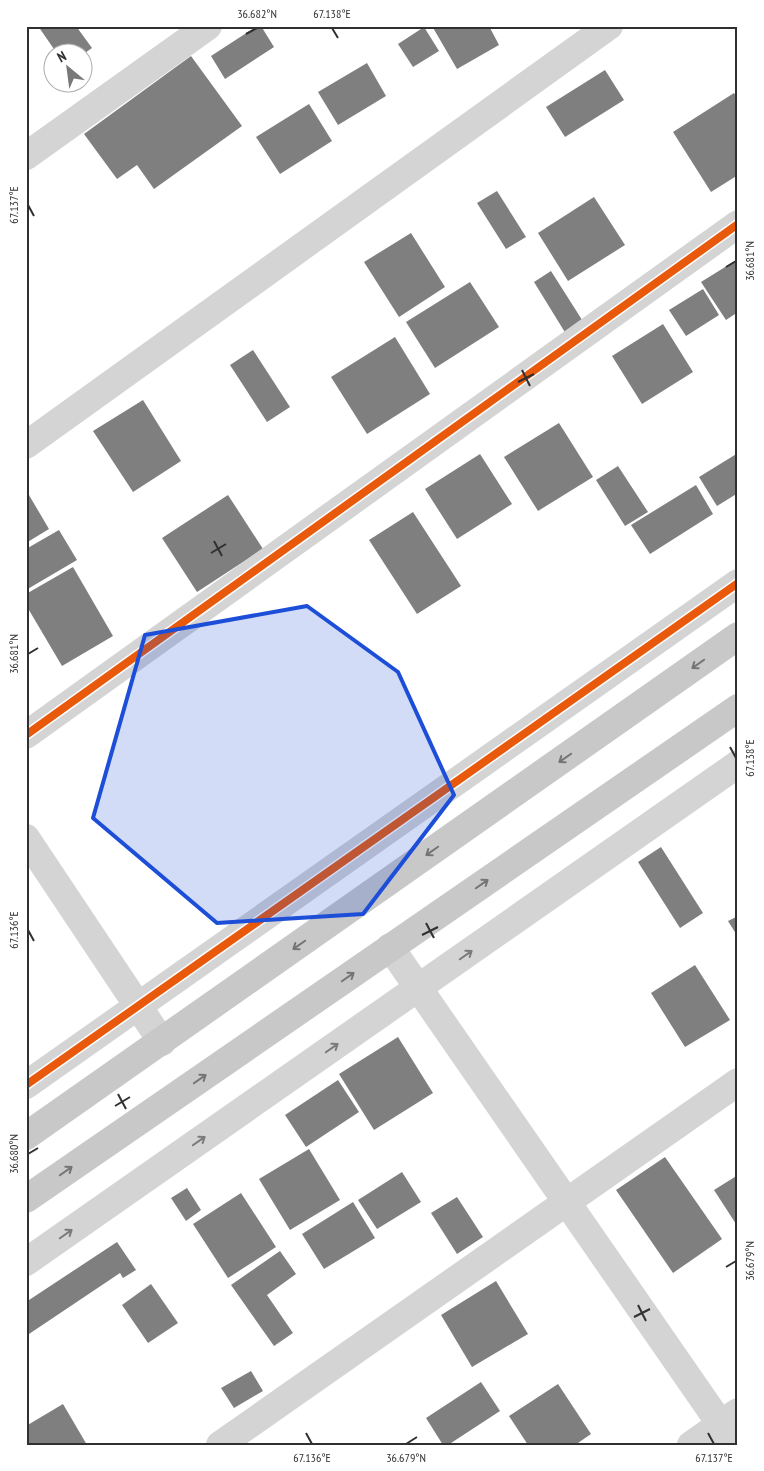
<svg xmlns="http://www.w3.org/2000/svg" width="764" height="1471" viewBox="0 0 764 1471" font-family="'PT Sans Narrow',sans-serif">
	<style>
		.building { fill: #7f7f7f }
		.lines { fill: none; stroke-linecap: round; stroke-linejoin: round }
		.street { stroke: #d4d4d4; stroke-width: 28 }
		.primary { stroke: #c8c8c8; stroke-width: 28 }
		.cycleway-casing { stroke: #fff; stroke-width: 11 }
		.cycleway { stroke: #e8590c; stroke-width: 8 }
		.oneway { stroke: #747474 }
		.oneway2 { stroke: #7a7a7a }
		.marked { fill: #1d4ed8; fill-opacity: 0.2; stroke: #1d4ed8; stroke-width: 4; stroke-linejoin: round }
		.ticks { fill: none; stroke: #303030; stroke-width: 2 }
		.neatline { fill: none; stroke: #303030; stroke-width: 2 }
		.ticks-label { font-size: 12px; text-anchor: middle; fill: #303030 }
	</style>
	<rect width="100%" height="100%" fill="#fff"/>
	<g class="building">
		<path d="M 38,26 L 76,26 L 92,48 L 82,55 L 82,52 L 56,52 Z"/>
		<path d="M 257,26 L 261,26 L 274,47 L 225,79 L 211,56 Z"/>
		<path d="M 432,26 L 489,26 L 499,45 L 457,69 Z"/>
		<path d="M 424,27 L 439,51 L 413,67 L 398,44 Z"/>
		<path d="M 191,56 L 242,126 L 154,189 L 137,165 L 117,179 L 84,134 Z"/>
		<path d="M 367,63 L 386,96 L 338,125 L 318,92 Z"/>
		<path d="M 605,70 L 624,100 L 565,137 L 546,107 Z"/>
		<path d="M 734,93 L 738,99 L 738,175 L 711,192 L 673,132 Z"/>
		<path d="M 309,104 L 332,141 L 280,174 L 256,137 Z"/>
		<path d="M 497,191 L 526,237 L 506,249 L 477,203 Z"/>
		<path d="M 594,197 L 625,245 L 568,281 L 538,233 Z"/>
		<path d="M 411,233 L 445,287 L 399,317 L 364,262 Z"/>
		<path d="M 738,259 L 738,312 L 726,320 L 701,282 Z"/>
		<path d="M 551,271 L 584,323 L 566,334 L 534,282 Z"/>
		<path d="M 470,282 L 499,327 L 435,368 L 406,322 Z"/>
		<path d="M 703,289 L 719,315 L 686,336 L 669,310 Z"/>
		<path d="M 663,324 L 693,372 L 642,404 L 612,356 Z"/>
		<path d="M 395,337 L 430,394 L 367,434 L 331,377 Z"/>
		<path d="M 253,350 L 290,407 L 267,422 L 230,365 Z"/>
		<path d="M 143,400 L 181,461 L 133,492 L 93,431 Z"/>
		<path d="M 559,423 L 593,477 L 538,511 L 504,457 Z"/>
		<path d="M 738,453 L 738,493 L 717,506 L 699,477 Z"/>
		<path d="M 480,454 L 512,504 L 457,539 L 425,489 Z"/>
		<path d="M 618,466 L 648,512 L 625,526 L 596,480 Z"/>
		<path d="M 696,485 L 713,514 L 650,554 L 631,525 Z"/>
		<path d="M 26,490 L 49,529 L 26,543 Z"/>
		<path d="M 228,495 L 263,549 L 197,592 L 162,538 Z"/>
		<path d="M 413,512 L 461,586 L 417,614 L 369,540 Z"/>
		<path d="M 59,530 L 77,560 L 26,590 L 26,549 Z"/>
		<path d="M 73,567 L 113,636 L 62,666 L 26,605 L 26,594 Z"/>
		<path d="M 661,847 L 703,913 L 680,928 L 638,862 Z"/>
		<path d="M 738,916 L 738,937 L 728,921 Z"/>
		<path d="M 695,965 L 730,1020 L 685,1047 L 651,993 Z"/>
		<path d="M 398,1037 L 433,1093 L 374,1130 L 339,1074 Z"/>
		<path d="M 338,1080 L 359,1112 L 306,1147 L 285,1115 Z"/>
		<path d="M 309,1149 L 340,1200 L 290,1230 L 259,1179 Z"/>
		<path d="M 665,1157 L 722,1239 L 673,1273 L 616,1190 Z"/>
		<path d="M 402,1172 L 421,1202 L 377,1229 L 358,1200 Z"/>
		<path d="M 738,1175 L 738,1227 L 714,1190 Z"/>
		<path d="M 187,1188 L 201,1210 L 186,1221 L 171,1198 Z"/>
		<path d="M 241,1193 L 276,1247 L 228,1278 L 193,1224 Z"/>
		<path d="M 457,1197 L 483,1237 L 457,1254 L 431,1213 Z"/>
		<path d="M 353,1202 L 375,1238 L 324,1269 L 302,1234 Z"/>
		<path d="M 117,1242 L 136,1270 L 123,1278 L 120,1273 L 29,1334 L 26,1330 L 26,1302 Z"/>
		<path d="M 280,1251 L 296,1274 L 267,1295 L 293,1333 L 274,1346 L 231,1285 Z"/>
		<path d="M 496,1281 L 528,1334 L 472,1367 L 441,1315 Z"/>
		<path d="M 151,1284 L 178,1323 L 148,1343 L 122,1305 Z"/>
		<path d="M 251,1371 L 263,1391 L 234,1408 L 221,1388 Z"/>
		<path d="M 481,1382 L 500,1411 L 448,1445 L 443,1445 L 426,1418 Z"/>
		<path d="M 558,1384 L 591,1434 L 575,1445 L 528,1445 L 509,1416 Z"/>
		<path d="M 63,1404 L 87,1445 L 26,1445 L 26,1426 Z"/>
	</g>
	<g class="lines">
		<g class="street">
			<path d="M 26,156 L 208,26"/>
			<path d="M 26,445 L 609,26"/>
			<path d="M 26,735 L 738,224"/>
			<path d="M 26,838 L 162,1042"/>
			<path d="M 390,947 L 735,1445"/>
			<path d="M 26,1085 L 738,583"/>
			<path d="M 26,1262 L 738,764"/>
			<path d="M 220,1445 L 738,1082"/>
			<path d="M 691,1445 L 738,1412"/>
		</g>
		<g class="primary">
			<path d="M 26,1136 L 738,636"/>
			<path d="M 26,1199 L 738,708"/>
		</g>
		<g class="cycleway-casing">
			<g id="cycleway">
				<path d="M 26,735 L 738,224"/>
				<path d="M 26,1085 L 738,583"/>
			</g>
		</g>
		<use href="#cycleway" class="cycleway"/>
	</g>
	<defs><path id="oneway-shaft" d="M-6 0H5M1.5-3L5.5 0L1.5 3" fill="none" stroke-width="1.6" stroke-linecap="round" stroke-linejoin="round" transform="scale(1.25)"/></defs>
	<g class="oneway">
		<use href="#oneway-shaft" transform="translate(698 664) rotate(145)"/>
		<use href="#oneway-shaft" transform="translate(565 758) rotate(145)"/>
		<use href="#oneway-shaft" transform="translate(432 851) rotate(145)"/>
		<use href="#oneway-shaft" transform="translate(482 884) rotate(-35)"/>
		<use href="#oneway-shaft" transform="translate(299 945) rotate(145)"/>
		<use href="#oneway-shaft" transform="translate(348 977) rotate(-35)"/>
		<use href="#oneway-shaft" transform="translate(200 1079) rotate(-35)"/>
		<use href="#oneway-shaft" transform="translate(66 1171) rotate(-35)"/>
	</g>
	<g class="oneway2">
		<use href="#oneway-shaft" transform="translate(466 955) rotate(-35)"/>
		<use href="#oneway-shaft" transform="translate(332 1048) rotate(-35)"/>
		<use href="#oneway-shaft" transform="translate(199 1141) rotate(-35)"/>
		<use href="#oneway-shaft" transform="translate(66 1234) rotate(-35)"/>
	</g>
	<path class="marked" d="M 307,606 L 398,672 L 454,795 L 363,914 L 217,923 L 93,818 L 145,635 Z"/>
	<path class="ticks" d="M 332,28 L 338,38M 246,34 L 257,28M 28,205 L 34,216M 726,267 L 736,261M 522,370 L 530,386M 518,382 L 534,374M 214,541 L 222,556M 211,553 L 226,544M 28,654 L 38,648M 730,747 L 736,758M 426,923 L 434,938M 28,930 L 34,941M 422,935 L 438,927M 118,1094 L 126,1109M 115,1106 L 130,1097M 28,1154 L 38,1148M 726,1267 L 736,1261M 638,1305 L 646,1321M 634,1317 L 650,1309M 306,1433 L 312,1444M 708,1433 L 714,1444M 406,1444 L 417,1437"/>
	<rect width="764" height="1471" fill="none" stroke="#ffffff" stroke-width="55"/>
	<g transform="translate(68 68) rotate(331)"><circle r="24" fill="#ffffff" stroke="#acacac"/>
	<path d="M0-4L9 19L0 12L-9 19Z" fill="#787878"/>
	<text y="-8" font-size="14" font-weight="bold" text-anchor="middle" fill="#303030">N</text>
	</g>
	<rect x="28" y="28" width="708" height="1416" class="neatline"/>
	<g class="ticks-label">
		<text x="257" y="18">36.682°N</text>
		<text x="332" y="18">67.138°E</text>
		<text transform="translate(14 205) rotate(-90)" y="4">67.137°E</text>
		<text transform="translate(750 261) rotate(-90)" y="4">36.681°N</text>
		<text transform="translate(14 654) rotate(-90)" y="4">36.681°N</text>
		<text transform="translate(750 758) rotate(-90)" y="4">67.138°E</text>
		<text transform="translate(14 930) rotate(-90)" y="4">67.136°E</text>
		<text transform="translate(14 1154) rotate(-90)" y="4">36.680°N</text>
		<text transform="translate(750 1261) rotate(-90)" y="4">36.679°N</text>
		<text x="312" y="1462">67.136°E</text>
		<text x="406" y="1462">36.679°N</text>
		<text x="714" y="1462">67.137°E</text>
	</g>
</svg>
